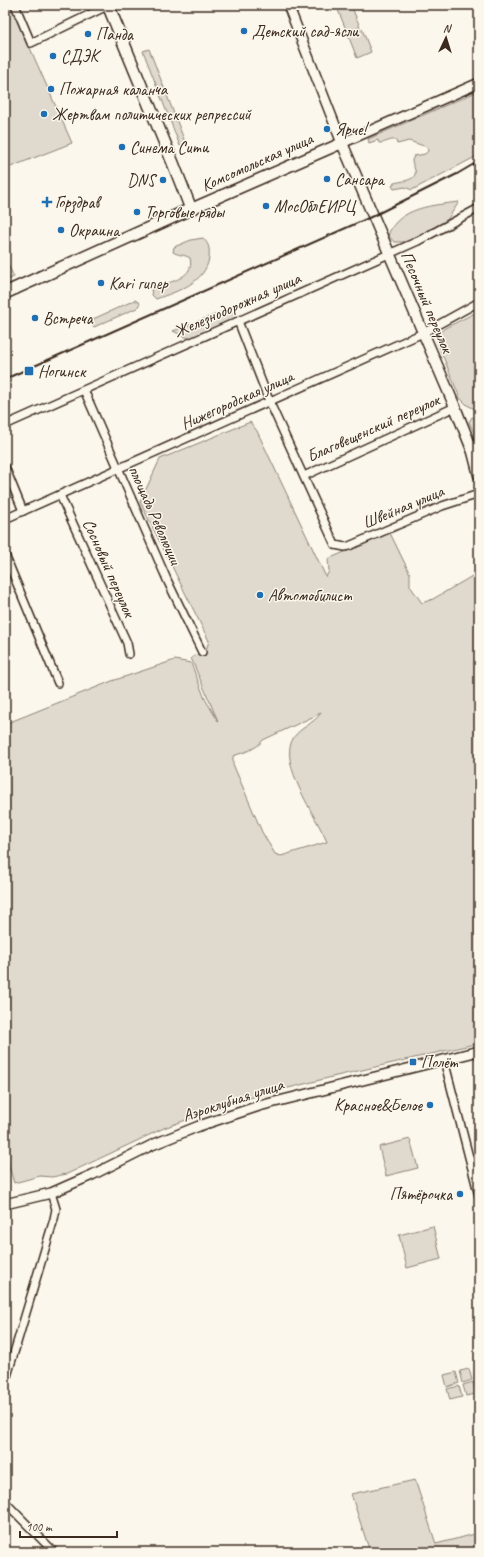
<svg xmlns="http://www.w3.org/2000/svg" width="484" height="1557" viewBox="0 0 484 1557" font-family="Caveat,sans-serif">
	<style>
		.green { fill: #dfd9ce; stroke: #8d8276; fill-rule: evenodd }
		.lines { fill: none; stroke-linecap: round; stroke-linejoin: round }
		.minor-casing { stroke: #3b2a1e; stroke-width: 10 }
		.tertiary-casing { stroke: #3b2a1e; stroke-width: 12 }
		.secondary-casing { stroke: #3b2a1e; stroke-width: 13 }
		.primary-casing { stroke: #3b2a1e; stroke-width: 14 }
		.minor { stroke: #fbf7ec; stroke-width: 7 }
		.tertiary { stroke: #fbf7ec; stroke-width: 9 }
		.secondary { stroke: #fbf7ec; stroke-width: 10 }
		.primary { stroke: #fbf7ec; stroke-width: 11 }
		.rail { stroke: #3b2a1e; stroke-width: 2 }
		.poi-dot { fill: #1f6fb2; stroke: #fbf7ec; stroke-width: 1.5 }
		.labels { text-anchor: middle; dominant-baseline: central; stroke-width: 3; stroke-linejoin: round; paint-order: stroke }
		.poi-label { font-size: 17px; fill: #3b2a1e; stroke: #fbf7ec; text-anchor: start }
		.street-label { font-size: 17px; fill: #3b2a1e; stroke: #fbf7ec }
	</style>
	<rect width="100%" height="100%" fill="#fbf7ec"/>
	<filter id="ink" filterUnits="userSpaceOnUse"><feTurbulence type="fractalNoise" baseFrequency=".025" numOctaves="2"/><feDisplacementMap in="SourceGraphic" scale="8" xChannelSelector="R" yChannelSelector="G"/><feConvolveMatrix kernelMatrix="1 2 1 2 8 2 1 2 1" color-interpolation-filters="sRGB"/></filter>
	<g filter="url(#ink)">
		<g class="green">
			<path d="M 5,5 L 11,5 L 72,143 L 8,168 L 5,160 Z"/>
			<path d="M 336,5 L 351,5 L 360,27 L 347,32 Z"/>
			<path d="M 362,29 L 371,52 L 357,58 L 348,35 Z"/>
			<path d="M 149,49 L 185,142 L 180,146 L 143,51 Z"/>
			<path d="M 474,93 L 479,93 L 479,155 L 412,190 L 405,187 L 394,189 L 392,186 L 394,183 C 401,181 418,181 415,170 C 414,166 412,164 412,160 L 414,156 L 425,154 L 428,151 L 427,147 L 409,141 L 397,144 L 396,140 C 390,139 386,143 379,143 L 378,140 L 369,143 L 368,139 Z"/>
			<path d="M 459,202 L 447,220 L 426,234 L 410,242 L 394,242 L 388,235 C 399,207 434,205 459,202 Z"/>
			<path d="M 203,238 C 209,244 210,249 209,258 C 205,283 178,291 156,299 L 152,295 L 151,290 C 164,282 196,280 190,258 C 184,254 179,256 173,252 L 174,247 L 191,240 Z"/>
			<path d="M 5,258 L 14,277 L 5,281 Z"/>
			<path d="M 135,300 L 140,303 L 137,308 L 94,327 L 91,324 L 91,320 Z"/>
			<path d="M 235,307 L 236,320 L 190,339 L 173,331 Z"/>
			<path d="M 479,311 L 479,411 L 467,405 L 460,398 L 438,344 L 438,334 L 445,328 Z"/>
			<path d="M 472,417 L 479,420 L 479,443 L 469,422 Z"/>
			<path d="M 250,422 L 257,431 L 326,577 L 329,571 L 328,559 L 390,533 L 410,574 L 410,586 L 422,603 L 433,599 L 479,572 L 479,1043 L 332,1077 L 241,1100 L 164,1128 L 67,1174 L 52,1177 L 40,1176 L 14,1183 L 5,1153 L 5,724 L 112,681 L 175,660 L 191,663 L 205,699 L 218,721 L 191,658 L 206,650 L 209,641 L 140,502 L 160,459 ZM 321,713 C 313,724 300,728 294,737 C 276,762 317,817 327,842 L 281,856 L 275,854 L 262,832 L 233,764 L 233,756 C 244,752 256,750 263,740 Z"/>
			<path d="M 410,1139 L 418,1168 L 386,1176 L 379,1147 Z"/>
			<path d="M 433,1226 L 441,1259 L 407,1268 L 399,1235 Z"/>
			<path d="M 469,1369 L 472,1380 L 463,1383 L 460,1371 Z"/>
			<path d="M 456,1372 L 459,1383 L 447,1387 L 444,1375 Z"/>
			<path d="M 473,1382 L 476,1394 L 466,1396 L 463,1385 Z"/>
			<path d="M 459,1386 L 462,1397 L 450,1400 L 447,1389 Z"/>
			<path d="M 415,1480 L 436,1544 L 479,1533 L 479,1552 L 370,1552 L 351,1494 Z"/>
		</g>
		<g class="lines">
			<g class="minor-casing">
				<g id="minor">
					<path d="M 15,5 L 31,43 L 109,5"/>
					<path d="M 238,321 L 270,403 L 335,545 L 345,547 L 349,546 L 442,506 L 479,494"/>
					<path d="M 84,390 L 168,582 L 202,652"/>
					<path d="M 5,425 L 418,241 L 479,208"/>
					<path d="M 5,467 L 23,511"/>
					<path d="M 304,476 L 455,407"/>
					<path d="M 60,495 L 127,643 L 129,654"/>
					<path d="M 5,519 L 423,333 L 479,302"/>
					<path d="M 5,555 L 58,683"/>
					<path d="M 444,1060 L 479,1196"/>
					<path d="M 5,1383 L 54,1219 L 56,1209 L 51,1193"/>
					<path d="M 5,1502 L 54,1552"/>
				</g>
			</g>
			<g class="tertiary-casing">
				<g id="tertiary">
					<path d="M 288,5 L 342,143 L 479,83"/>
					<path d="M 5,1204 L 51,1193 L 92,1175 L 152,1145 L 199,1126 L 259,1106 L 479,1051"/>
				</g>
			</g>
			<g class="secondary-casing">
				<path id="secondary" d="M 191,209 L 342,143 L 455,407 L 473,452 L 479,475"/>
			</g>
			<g class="primary-casing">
				<path id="primary" d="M 5,293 L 191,209 L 173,163 L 108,5"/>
			</g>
			<use href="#minor" class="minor"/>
			<use href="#tertiary" class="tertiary"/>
			<use href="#secondary" class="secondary"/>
			<use href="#primary" class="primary"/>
			<path class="rail" d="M 5,379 L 373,216 L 457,174 L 479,161"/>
		</g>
	</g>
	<g class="poi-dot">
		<circle cx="244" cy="31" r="4"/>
		<circle cx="88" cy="34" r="4"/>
		<circle cx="53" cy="56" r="4"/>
		<circle cx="51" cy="89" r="4"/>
		<circle cx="44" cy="114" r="4"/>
		<circle cx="327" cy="129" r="4"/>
		<circle cx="122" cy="147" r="4"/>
		<circle cx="327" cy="179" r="4"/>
		<circle cx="163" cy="180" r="4"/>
		<path d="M45 196h4v4h4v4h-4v4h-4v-4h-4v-4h4z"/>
		<circle cx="266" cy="206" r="4"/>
		<circle cx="137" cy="212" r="4"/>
		<circle cx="61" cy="230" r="4"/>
		<circle cx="101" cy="283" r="4"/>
		<circle cx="35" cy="318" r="4"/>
		<rect x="24" y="366" width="10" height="10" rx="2"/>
		<circle cx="260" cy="595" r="4"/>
		<rect x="409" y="1058" width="8" height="8" rx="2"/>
		<circle cx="430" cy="1105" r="4"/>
		<circle cx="460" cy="1194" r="4"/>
	</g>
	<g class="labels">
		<g class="poi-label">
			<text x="252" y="31">Детский сад-ясли</text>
			<text x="96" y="34">Панда</text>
			<text x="61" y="56">СДЭК</text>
			<text x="59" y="89">Пожарная каланча</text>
			<text x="52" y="114">Жертвам политических репрессий</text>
			<text x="335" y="129">Ярче!</text>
			<text x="130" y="147">Синема Сити</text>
			<text x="335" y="179">Сансара</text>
			<text x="155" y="180" text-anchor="end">DNS</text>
			<text x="55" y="202">Горздрав</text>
			<text x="274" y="206">МосОблЕИРЦ</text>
			<text x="145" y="212">Торговые ряды</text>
			<text x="69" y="230">Окраина</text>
			<text x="109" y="283">Kari гипер</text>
			<text x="43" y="318">Встреча</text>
			<text x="38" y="371">Ногинск</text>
			<text x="268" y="595">Автомобилист</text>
			<text x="421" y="1062">Полёт</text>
			<text x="422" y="1105" text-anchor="end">Красное&amp;Белое</text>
			<text x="452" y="1194" text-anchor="end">Пятёрочка</text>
		</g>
		<g class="street-label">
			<text transform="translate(257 162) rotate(-24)">Комсомольская улица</text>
			<text transform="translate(427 302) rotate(67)">Песочный переулок</text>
			<text transform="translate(237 305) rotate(-24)">Железнодорожная улица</text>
			<text transform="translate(237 400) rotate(-24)">Нижегородская улица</text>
			<text transform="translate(373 428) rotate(-24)">Благовещенский переулок</text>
			<text transform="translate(403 507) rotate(-23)">Швейная улица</text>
			<text transform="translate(155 515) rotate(66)">площадь Революции</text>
			<text transform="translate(109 568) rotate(66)">Сосновый переулок</text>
			<text transform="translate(233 1100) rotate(-18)">Аэроклубная улица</text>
		</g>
	</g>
	<rect width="484" height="1557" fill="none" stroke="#fbf7ec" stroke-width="20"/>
	<rect x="10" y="10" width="464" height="1537" fill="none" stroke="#3b2a1e" stroke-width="1.5" filter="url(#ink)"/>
	<g transform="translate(446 38) rotate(4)" stroke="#fbf7ec" stroke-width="3" paint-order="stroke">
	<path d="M0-3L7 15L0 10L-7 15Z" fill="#3b2a1e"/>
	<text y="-6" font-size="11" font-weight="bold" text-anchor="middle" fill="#3b2a1e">N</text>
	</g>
	<path d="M20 1531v6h97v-6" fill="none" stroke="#3b2a1e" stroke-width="2"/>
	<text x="26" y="1531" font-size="12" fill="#3b2a1e" stroke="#fbf7ec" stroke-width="3" paint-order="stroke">100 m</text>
</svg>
